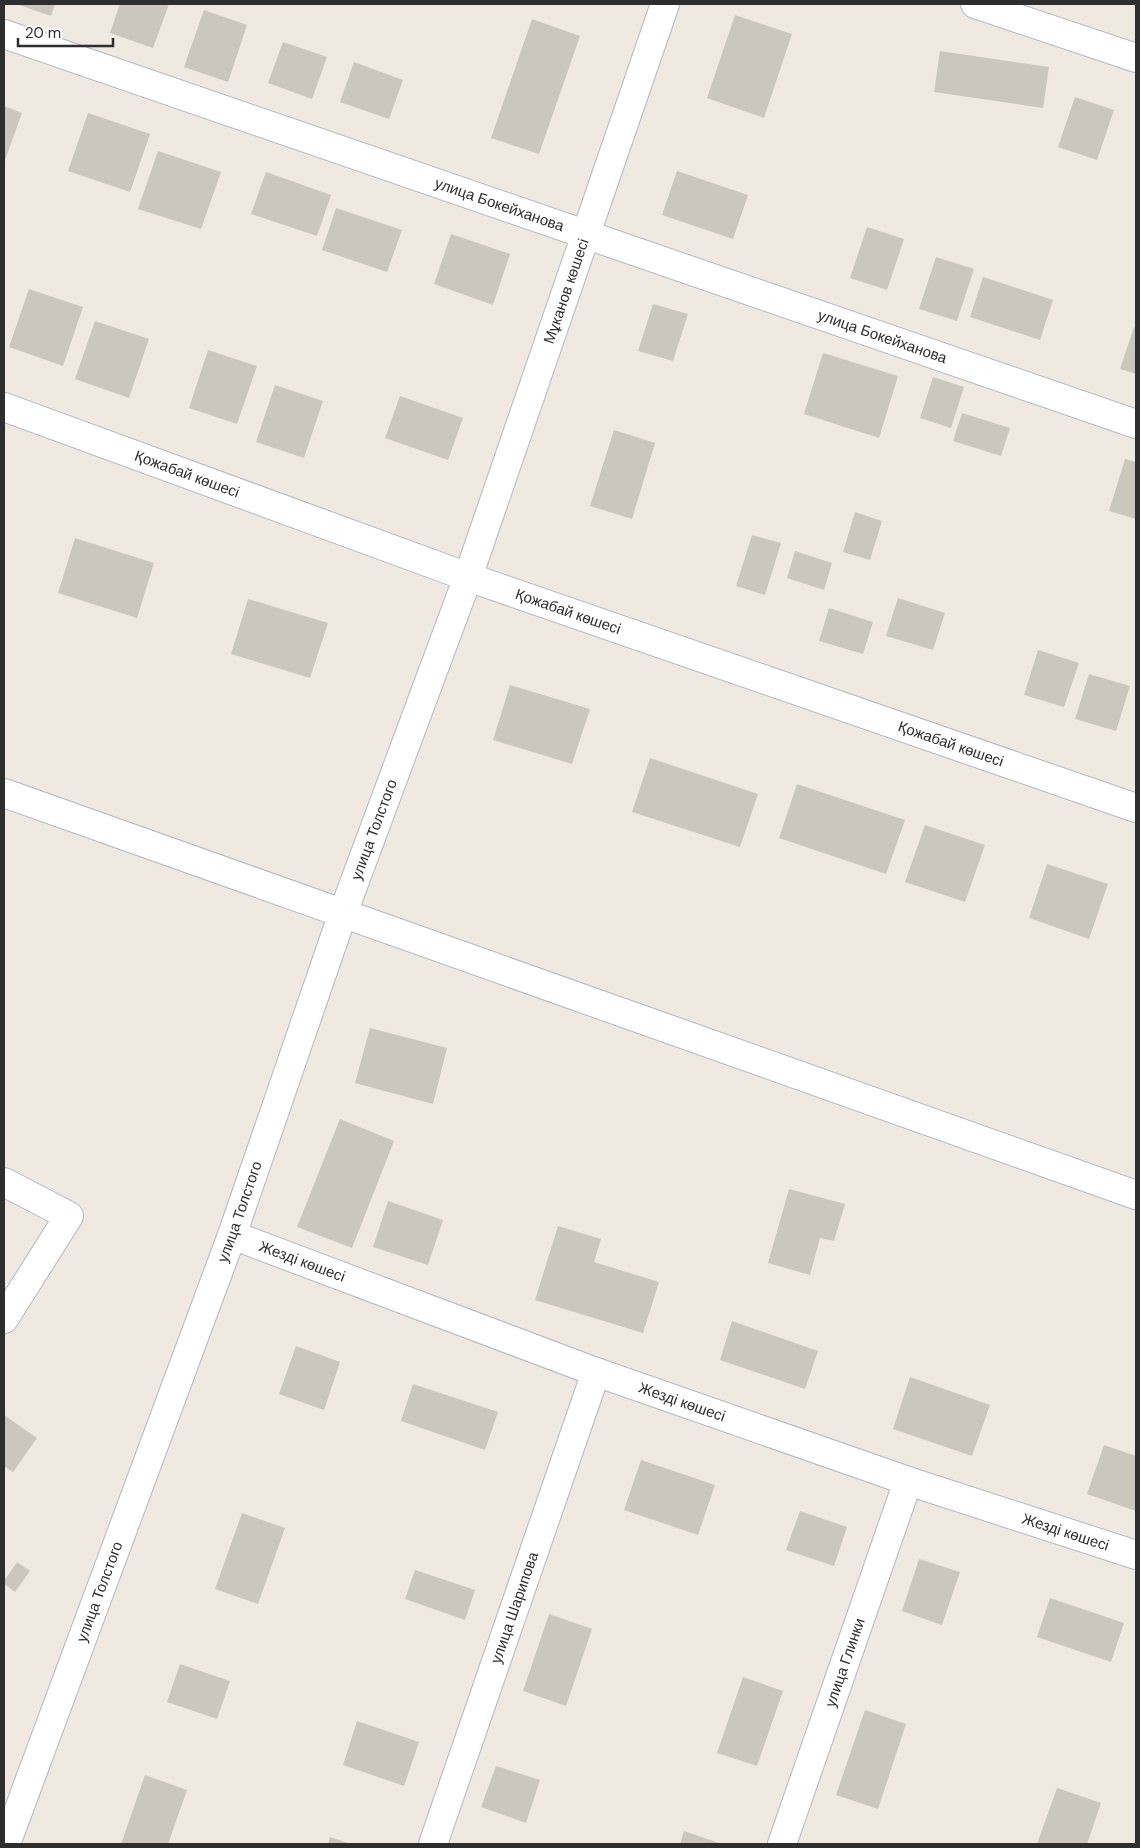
<svg xmlns="http://www.w3.org/2000/svg" width="1140" height="1848" viewBox="0 0 1140 1848" font-family="'DM Sans',sans-serif">
	<style>
		.building { fill: #cbc7bf }
		.lines { fill: none; stroke-linecap: round; stroke-linejoin: round }
		.street-casing { stroke: #b4b7c1; stroke-width: 30 }
		.secondary-casing { stroke: #b4b7c1; stroke-width: 30 }
		.street { stroke: #fff; stroke-width: 28 }
		.secondary { stroke: #fff; stroke-width: 28 }
		.labels { text-anchor: middle; dominant-baseline: central; stroke-width: 4.5; stroke-linejoin: round; paint-order: stroke }
		.street-label { font-size: 15px; fill: #2e2e2e; stroke: #fff }
	</style>
	<rect width="100%" height="100%" fill="#efe9e1"/>
	<g class="building">
		<path d="M 16,4 L 55,4 L 51,16 Z"/>
		<path d="M 120,4 L 169,4 L 153,48 L 110,33 Z"/>
		<path d="M 204,10 L 247,25 L 228,82 L 184,67 Z"/>
		<path d="M 735,15 L 792,34 L 764,118 L 707,98 Z"/>
		<path d="M 532,19 L 580,36 L 539,154 L 491,138 Z"/>
		<path d="M 283,42 L 327,57 L 312,99 L 268,83 Z"/>
		<path d="M 940,51 L 1049,67 L 1043,108 L 934,92 Z"/>
		<path d="M 354,62 L 403,80 L 389,119 L 340,102 Z"/>
		<path d="M 1075,97 L 1114,110 L 1097,160 L 1058,147 Z"/>
		<path d="M 4,106 L 22,113 L 4,163 Z"/>
		<path d="M 88,113 L 150,134 L 130,192 L 68,171 Z"/>
		<path d="M 158,151 L 221,172 L 201,229 L 138,209 Z"/>
		<path d="M 677,171 L 748,195 L 733,239 L 662,215 Z"/>
		<path d="M 266,172 L 331,195 L 317,236 L 251,214 Z"/>
		<path d="M 336,208 L 402,230 L 387,272 L 322,250 Z"/>
		<path d="M 867,227 L 904,239 L 887,290 L 850,278 Z"/>
		<path d="M 451,234 L 510,254 L 493,305 L 434,284 Z"/>
		<path d="M 936,257 L 974,269 L 957,321 L 919,309 Z"/>
		<path d="M 983,277 L 1053,300 L 1040,340 L 970,317 Z"/>
		<path d="M 29,289 L 83,307 L 63,366 L 9,347 Z"/>
		<path d="M 653,304 L 688,314 L 673,361 L 638,351 Z"/>
		<path d="M 95,321 L 149,339 L 129,398 L 75,379 Z"/>
		<path d="M 1134,327 L 1136,328 L 1136,374 L 1120,369 Z"/>
		<path d="M 208,350 L 257,366 L 237,424 L 189,408 Z"/>
		<path d="M 823,353 L 898,376 L 879,438 L 804,414 Z"/>
		<path d="M 933,377 L 964,387 L 951,428 L 920,418 Z"/>
		<path d="M 275,385 L 323,401 L 304,458 L 256,442 Z"/>
		<path d="M 400,396 L 463,418 L 448,460 L 385,438 Z"/>
		<path d="M 962,413 L 1010,428 L 1001,456 L 953,441 Z"/>
		<path d="M 614,430 L 655,443 L 632,519 L 590,506 Z"/>
		<path d="M 1125,459 L 1136,462 L 1136,519 L 1109,511 Z"/>
		<path d="M 855,512 L 882,521 L 870,560 L 843,552 Z"/>
		<path d="M 752,535 L 781,543 L 765,595 L 736,586 Z"/>
		<path d="M 75,538 L 154,563 L 137,618 L 58,593 Z"/>
		<path d="M 795,551 L 832,563 L 824,590 L 787,578 Z"/>
		<path d="M 898,598 L 945,613 L 933,650 L 886,636 Z"/>
		<path d="M 248,599 L 328,623 L 310,678 L 231,654 Z"/>
		<path d="M 829,608 L 873,622 L 863,654 L 819,641 Z"/>
		<path d="M 1038,650 L 1079,663 L 1064,707 L 1024,695 Z"/>
		<path d="M 1089,674 L 1130,686 L 1116,731 L 1075,719 Z"/>
		<path d="M 510,685 L 590,709 L 572,764 L 493,740 Z"/>
		<path d="M 650,758 L 758,794 L 740,847 L 632,812 Z"/>
		<path d="M 797,784 L 905,820 L 886,874 L 779,838 Z"/>
		<path d="M 925,825 L 985,845 L 965,902 L 905,882 Z"/>
		<path d="M 1047,864 L 1108,884 L 1089,939 L 1029,918 Z"/>
		<path d="M 370,1028 L 447,1048 L 433,1104 L 355,1083 Z"/>
		<path d="M 340,1119 L 394,1141 L 352,1248 L 297,1227 Z"/>
		<path d="M 789,1189 L 845,1204 L 834,1241 L 820,1238 L 810,1275 L 768,1263 Z"/>
		<path d="M 388,1201 L 443,1220 L 428,1265 L 373,1247 Z"/>
		<path d="M 558,1226 L 601,1239 L 594,1262 L 659,1282 L 643,1333 L 535,1300 Z"/>
		<path d="M 732,1321 L 818,1351 L 805,1389 L 720,1360 Z"/>
		<path d="M 296,1346 L 340,1362 L 324,1410 L 279,1394 Z"/>
		<path d="M 910,1377 L 990,1405 L 972,1456 L 893,1429 Z"/>
		<path d="M 413,1384 L 498,1412 L 485,1450 L 401,1421 Z"/>
		<path d="M 4,1415 L 37,1438 L 13,1472 L 4,1466 Z"/>
		<path d="M 1104,1445 L 1136,1456 L 1136,1511 L 1087,1494 Z"/>
		<path d="M 641,1460 L 715,1485 L 698,1535 L 624,1510 Z"/>
		<path d="M 800,1511 L 847,1527 L 834,1566 L 786,1550 Z"/>
		<path d="M 242,1513 L 285,1528 L 258,1604 L 215,1589 Z"/>
		<path d="M 919,1559 L 960,1572 L 942,1625 L 902,1611 Z"/>
		<path d="M 17,1562 L 30,1571 L 15,1592 L 4,1584 L 4,1581 Z"/>
		<path d="M 415,1570 L 475,1590 L 465,1620 L 405,1599 Z"/>
		<path d="M 1050,1598 L 1124,1623 L 1111,1662 L 1037,1637 Z"/>
		<path d="M 549,1614 L 592,1629 L 566,1706 L 523,1691 Z"/>
		<path d="M 180,1664 L 230,1681 L 217,1719 L 167,1702 Z"/>
		<path d="M 743,1677 L 783,1691 L 757,1766 L 717,1753 Z"/>
		<path d="M 865,1710 L 906,1724 L 878,1809 L 836,1795 Z"/>
		<path d="M 357,1721 L 419,1742 L 404,1786 L 343,1765 Z"/>
		<path d="M 496,1766 L 540,1780 L 526,1823 L 481,1807 Z"/>
		<path d="M 145,1775 L 187,1790 L 168,1844 L 121,1844 Z"/>
		<path d="M 1057,1788 L 1101,1803 L 1087,1844 L 1037,1844 Z"/>
		<path d="M 684,1831 L 722,1844 L 680,1844 Z"/>
		<path d="M 330,1837 L 351,1844 L 328,1844 Z"/>
	</g>
	<g class="lines">
		<g class="street-casing">
			<g id="street">
				<path d="M 975,4 L 1136,58"/>
				<path id="s1" d="M 4,34 L 1136,424"/>
				<path id="s2" d="M 4,407 L 468,577 L 1136,808"/>
				<path d="M 4,793 L 1136,1195"/>
				<path d="M 4,1182 L 69,1216 L 4,1319"/>
				<path id="s3" d="M 232,1235 L 596,1372 L 908,1481 L 1136,1555"/>
				<path id="s4" d="M 433,1844 L 596,1372"/>
				<path id="s5" d="M 782,1844 L 908,1481"/>
			</g>
		</g>
		<g class="secondary-casing">
			<g id="secondary">
				<path id="s6" d="M 6,1844 L 232,1235 L 343,913 L 468,577 L 665,4"/>
			</g>
		</g>
		<use href="#street" class="street"/>
		<use href="#secondary" class="secondary"/>
	</g>
	<g class="labels">
		<g class="street-label">
			<text stroke="none"><textPath href="#s1" startOffset="524">улица Бокейханова</textPath></text>
			<text stroke="none"><textPath href="#s6" startOffset="1651">Мұканов көшесі</textPath></text>
			<text stroke="none"><textPath href="#s1" startOffset="929">улица Бокейханова</textPath></text>
			<text stroke="none"><textPath href="#s2" startOffset="195">Қожабай көшесі</textPath></text>
			<text stroke="none"><textPath href="#s2" startOffset="600">Қожабай көшесі</textPath></text>
			<text stroke="none"><textPath href="#s2" startOffset="1005">Қожабай көшесі</textPath></text>
			<text stroke="none"><textPath href="#s6" startOffset="1079">улица Толстого</textPath></text>
			<text stroke="none"><textPath href="#s6" startOffset="674">улица Толстого</textPath></text>
			<text stroke="none"><textPath href="#s3" startOffset="75">Жезді көшесі</textPath></text>
			<text stroke="none"><textPath href="#s3" startOffset="480">Жезді көшесі</textPath></text>
			<text stroke="none"><textPath href="#s3" startOffset="885">Жезді көшесі</textPath></text>
			<text stroke="none"><textPath href="#s6" startOffset="269">улица Толстого</textPath></text>
			<text stroke="none"><textPath href="#s4" startOffset="250">улица Шарипова</textPath></text>
			<text stroke="none"><textPath href="#s5" startOffset="192">улица Глинки</textPath></text>
		</g>
	</g>
	<rect width="1140" height="1848" fill="none" stroke="#2e2e2e" stroke-width="10"/>
	<path d="M18 38v8h95v-8" fill="none" stroke="#2e2e2e" stroke-width="2.5"/>
	<text x="25" y="38" font-size="15" fill="#2e2e2e" stroke="#ffffff" stroke-width="4" paint-order="stroke">20 m</text>
</svg>
